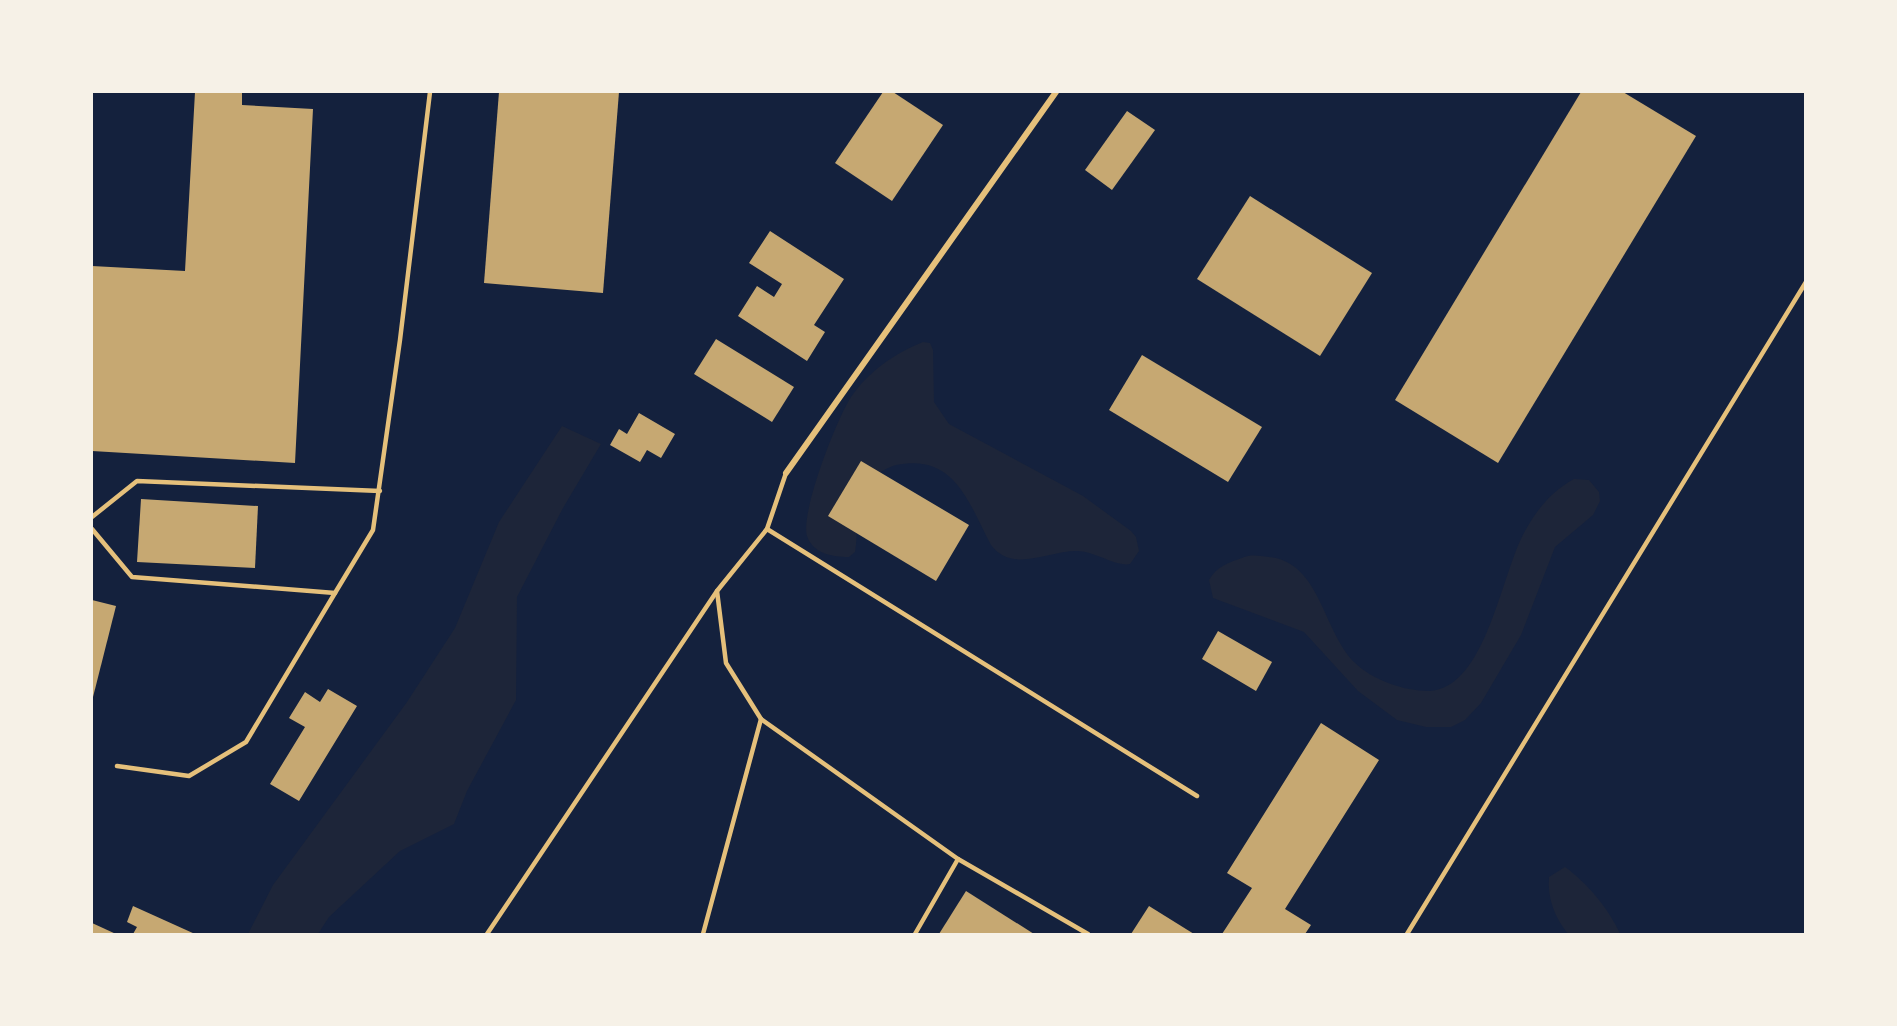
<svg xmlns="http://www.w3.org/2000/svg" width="1897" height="1026" viewBox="0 0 1897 1026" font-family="'PT Sans Narrow',sans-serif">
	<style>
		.green { fill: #1d2539 }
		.building { fill: #c6a872 }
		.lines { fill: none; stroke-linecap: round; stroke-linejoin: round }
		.service { stroke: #e5c07b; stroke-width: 4.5 }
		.minor { stroke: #e5c07b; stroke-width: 6 }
	</style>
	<rect width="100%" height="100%" fill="#14213d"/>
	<g class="green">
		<path d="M 923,342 L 930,343 L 933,350 L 934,402 L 949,424 L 1083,496 L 1131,531 L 1136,537 L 1139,551 L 1130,564 C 1116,567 1097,552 1078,551 C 1049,550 1013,574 991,545 C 968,502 955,453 896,465 C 887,467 867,480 863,488 C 853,508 859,531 855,552 L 849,557 C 833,557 813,554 807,536 C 800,513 837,418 851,397 C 868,372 895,353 923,342 Z"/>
		<path d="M 562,426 L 601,444 L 563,508 L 517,597 L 516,700 L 467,791 L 454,824 L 400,851 L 329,917 L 318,934 L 248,934 L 273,885 L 407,702 L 455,628 L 499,522 Z"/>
		<path d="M 1574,479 L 1589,480 L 1599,492 L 1600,501 L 1593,515 L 1555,547 L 1521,635 L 1481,703 L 1465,720 L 1451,727 L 1426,727 L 1397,720 L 1358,691 L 1304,632 L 1213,598 L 1209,580 C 1217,566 1228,563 1242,558 C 1251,554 1259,556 1269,557 C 1320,562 1323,631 1354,662 C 1372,680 1404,691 1429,691 C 1486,689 1501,573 1525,531 C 1537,509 1552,491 1574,479 Z"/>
		<path d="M 1565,867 C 1587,883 1609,909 1620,934 L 1568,934 C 1555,918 1547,898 1549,877 Z"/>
	</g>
	<g class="building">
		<path d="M 195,92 L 242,92 L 242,105 L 313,109 L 295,463 L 92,451 L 92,266 L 185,271 Z"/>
		<path d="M 499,92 L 619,92 L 603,293 L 484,283 Z"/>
		<path d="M 883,92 L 893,92 L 943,125 L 892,201 L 835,163 Z"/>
		<path d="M 1581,92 L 1623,92 L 1696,136 L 1498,463 L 1395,400 Z"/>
		<path d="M 1127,111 L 1155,130 L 1112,190 L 1085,170 Z"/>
		<path d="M 1250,196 L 1372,273 L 1320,356 L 1197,279 Z"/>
		<path d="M 770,231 L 844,279 L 814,325 L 825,332 L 807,361 L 738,316 L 757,286 L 774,297 L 782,284 L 749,263 Z"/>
		<path d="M 716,339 L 794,387 L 772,422 L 694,374 Z"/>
		<path d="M 1142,355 L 1262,427 L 1228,482 L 1109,410 Z"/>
		<path d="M 639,413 L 675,434 L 661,458 L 647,450 L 640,462 L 610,445 L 619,429 L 627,434 Z"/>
		<path d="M 861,461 L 969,525 L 936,581 L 828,516 Z"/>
		<path d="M 141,499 L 258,506 L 255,568 L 137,562 Z"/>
		<path d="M 92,600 L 116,606 L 92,701 Z"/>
		<path d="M 1218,631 L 1272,662 L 1256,691 L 1202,659 Z"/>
		<path d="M 328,689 L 357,706 L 299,801 L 270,784 L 305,727 L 289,718 L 305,692 L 320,702 Z"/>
		<path d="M 1321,723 L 1379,760 L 1285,909 L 1311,925 L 1305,934 L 1222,934 L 1252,888 L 1227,873 Z"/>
		<path d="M 966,891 L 1034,934 L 939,934 Z"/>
		<path d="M 133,906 L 195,934 L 133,934 L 137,927 L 127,922 Z"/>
		<path d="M 1149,906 L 1194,934 L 1131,934 Z"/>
		<path d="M 92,923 L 116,934 L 92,934 Z"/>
	</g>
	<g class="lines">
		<g class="service">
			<path d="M 786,473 L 767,529 L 717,591 L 726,663 L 761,719 L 958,859 L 1088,934"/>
			<path d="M 92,517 L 137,481 L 380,491"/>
			<path d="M 92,529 L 132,577 L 335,593 L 373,530 L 400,340 L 430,92"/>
			<path d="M 767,529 L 1197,796"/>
			<path d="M 117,766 L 189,776 L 246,742 L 335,593"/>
			<path d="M 487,934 L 717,591"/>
			<path d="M 703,934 L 761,719"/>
			<path d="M 915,934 L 958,859"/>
			<path d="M 1407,934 L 1806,282"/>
		</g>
		<path class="minor" d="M 786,473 L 1056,92"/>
	</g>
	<rect width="1897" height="1026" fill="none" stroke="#f6f1e7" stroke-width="186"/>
</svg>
